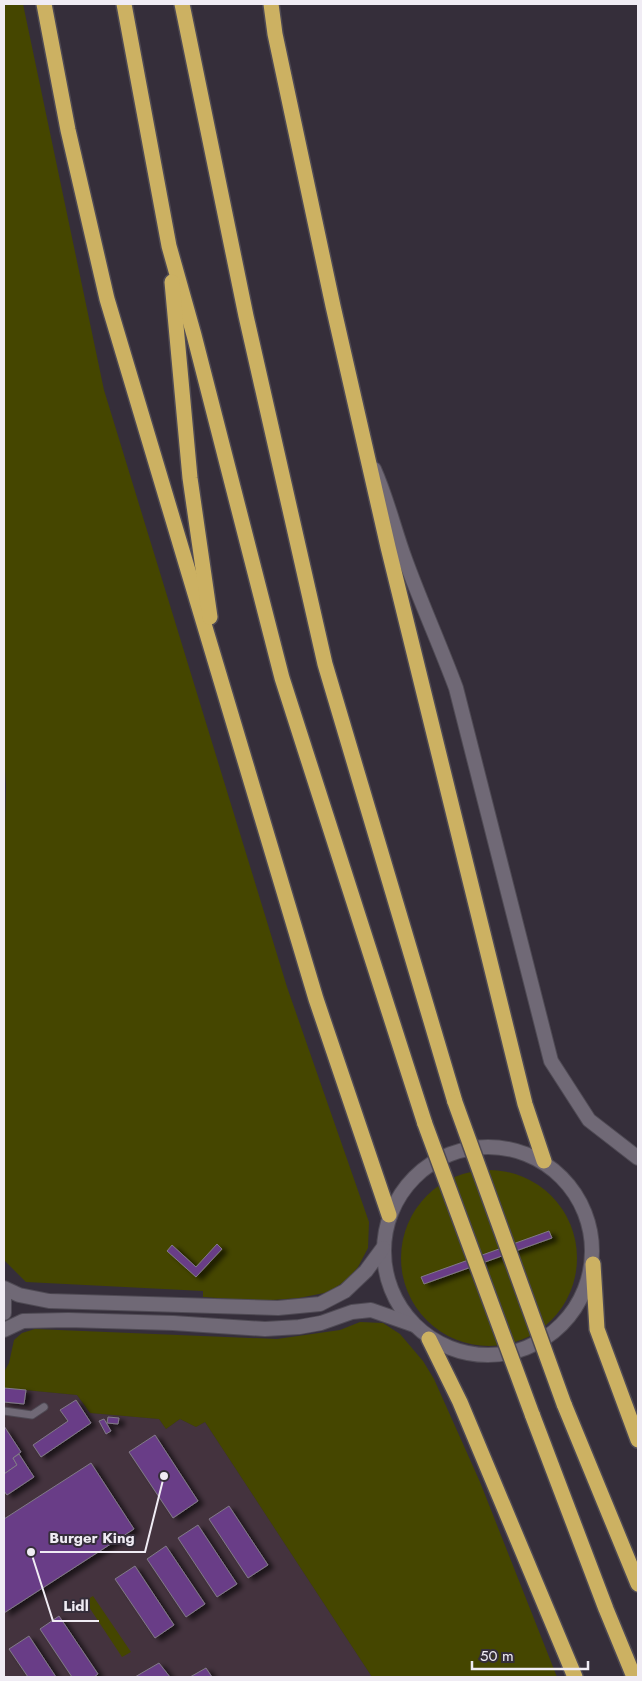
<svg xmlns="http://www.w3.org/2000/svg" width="642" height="1681" viewBox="0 0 642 1681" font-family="Jost,sans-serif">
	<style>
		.commercial { fill: #44333e }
		.green { fill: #454600 }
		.building { fill: #693e87; stroke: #817a87; filter: url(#shadow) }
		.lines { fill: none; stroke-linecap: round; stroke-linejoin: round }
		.service-casing { stroke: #4f4a54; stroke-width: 9 }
		.minor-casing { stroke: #4f4a54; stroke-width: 16 }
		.tertiary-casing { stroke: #4f4a54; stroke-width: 16 }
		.motorway-casing { stroke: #4f4a54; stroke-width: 18 }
		.service { stroke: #706976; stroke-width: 7 }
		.minor { stroke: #706976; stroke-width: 14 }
		.tertiary { stroke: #706976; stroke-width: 14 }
		.motorway { stroke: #ccb162; stroke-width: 15 }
		.motorway-bridge-casing { stroke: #4f4a54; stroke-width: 18; stroke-linecap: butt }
		.motorway-bridge { stroke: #ccb162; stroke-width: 15 }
		.leader { fill: none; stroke: #f0ecf4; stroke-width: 2 }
		.callout-dot { fill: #f0ecf4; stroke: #352e3a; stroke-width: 2 }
		.callout-label { font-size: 15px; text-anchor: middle; font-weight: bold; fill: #f0ecf4; stroke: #352e3a; stroke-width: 4; stroke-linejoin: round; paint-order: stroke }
	</style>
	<defs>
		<filter id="shadow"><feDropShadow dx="5.5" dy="3" stdDeviation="2.5" flood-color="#0009"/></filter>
	</defs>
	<rect width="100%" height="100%" fill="#352e3a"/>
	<path class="commercial" d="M 4,1388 L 77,1395 L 90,1413 L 159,1419 L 166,1429 L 180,1419 L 196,1427 L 205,1422 L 372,1677 L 4,1677 Z"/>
	<g class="green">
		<path d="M 4,4 L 23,4 L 104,390 L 287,987 L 369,1222 L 368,1248 L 358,1267 L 348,1279 L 329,1292 L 299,1298 L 259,1301 L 203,1297 L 203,1291 L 26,1282 L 4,1260 L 4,866 L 6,786 L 4,752 Z"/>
		<circle cx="489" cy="1258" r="88"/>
		<path d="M 360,1322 L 383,1323 L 400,1334 L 423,1361 L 434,1379 L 480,1482 L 557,1677 L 372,1677 L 205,1422 L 196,1427 L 180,1419 L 166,1429 L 159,1419 L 90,1413 L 77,1395 L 4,1388 L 4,1372 L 9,1363 L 14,1340 L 22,1333 L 35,1329 L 277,1339 L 340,1330 Z"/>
		<path d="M 93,1596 L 131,1652 L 122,1657 L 85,1601 Z"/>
	</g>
	<g class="building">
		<path d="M 549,1231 L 552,1238 L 424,1284 L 421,1277 Z"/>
		<path d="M 217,1244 L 222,1249 L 196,1277 L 167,1251 L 172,1245 L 196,1267 Z"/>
		<path d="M 4,1388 L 26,1390 L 24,1404 L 4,1402 Z"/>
		<path d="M 76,1400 L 91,1423 L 41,1457 L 33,1445 L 68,1421 L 60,1410 Z"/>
		<path d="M 108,1417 L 119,1418 L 118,1424 L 107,1423 Z"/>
		<path d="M 104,1419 L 111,1431 L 106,1434 L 99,1421 Z"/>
		<path d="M 4,1426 L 21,1452 L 13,1458 L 17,1465 L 4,1474 Z"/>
		<path d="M 155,1435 L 198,1501 L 173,1518 L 129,1452 Z"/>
		<path d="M 19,1454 L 34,1477 L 7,1495 L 4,1491 L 4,1474 L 17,1465 L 13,1458 Z"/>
		<path d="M 91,1463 L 134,1529 L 4,1613 L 4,1519 Z"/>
		<path d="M 229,1506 L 268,1565 L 248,1578 L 209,1519 Z"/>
		<path d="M 198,1525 L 237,1584 L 217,1597 L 178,1538 Z"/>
		<path d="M 166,1546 L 205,1604 L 186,1617 L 147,1559 Z"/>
		<path d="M 135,1566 L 174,1625 L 155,1638 L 115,1579 Z"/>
		<path d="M 59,1616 L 98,1674 L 94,1677 L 72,1677 L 40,1629 Z"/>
		<path d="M 29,1636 L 56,1677 L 28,1677 L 9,1649 Z"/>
		<path d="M 159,1663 L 170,1677 L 135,1677 L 140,1674 Z"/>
		<path d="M 206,1668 L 212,1677 L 190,1677 Z"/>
	</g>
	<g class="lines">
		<g class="service-casing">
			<path id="service" d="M 4,1411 L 32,1415 L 44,1407"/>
		</g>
		<g class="minor-casing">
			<path id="minor" d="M 374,469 C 387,498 394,529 405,559 C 421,603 440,645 456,688 L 551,1061 L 589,1120 L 638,1158"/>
		</g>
		<g class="tertiary-casing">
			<g id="tertiary">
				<circle cx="488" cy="1251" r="104"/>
				<path d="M 4,1288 L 19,1295 L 49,1301 L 278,1308 L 320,1304 L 345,1291 L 366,1271 L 383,1248"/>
				<path d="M 4,1297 L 4,1313"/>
				<path d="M 4,1330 L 23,1321 L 68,1320 L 173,1323 L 265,1329 L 299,1327 L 321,1323 L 352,1312 L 371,1310 L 414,1325"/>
			</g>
		</g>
		<g class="motorway-casing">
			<g id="motorway">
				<path d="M 44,4 L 68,130 L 107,299 L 316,999 L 389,1215"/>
				<path d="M 124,4 L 169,246 L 194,335 L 282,678 L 425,1124"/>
				<path d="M 182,4 L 246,316 L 325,664 L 455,1102"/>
				<path d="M 271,4 L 275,34 L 333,306 L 388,547 L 525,1104 L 544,1161"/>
				<path d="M 172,282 L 190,478 L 210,617"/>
				<path d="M 593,1264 L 597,1329 L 638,1440"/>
				<path d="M 429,1339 L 460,1402 L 575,1677"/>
				<path d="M 564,1404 L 638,1584"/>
				<path d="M 532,1414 L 606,1609 L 634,1677"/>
			</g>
		</g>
		<use href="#service" class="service"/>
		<use href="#minor" class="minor"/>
		<use href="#tertiary" class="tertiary"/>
		<use href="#motorway" class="motorway"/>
		<g class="motorway-bridge-casing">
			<g id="motorway-bridge">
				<path d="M 455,1102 L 564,1404"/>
				<path d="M 425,1124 L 532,1414"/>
			</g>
		</g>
		<use href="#motorway-bridge" class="motorway-bridge"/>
	</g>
	<path class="leader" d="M164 1476L145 1552H40M31 1552L53 1621H99"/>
	<g class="callout-dot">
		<circle cx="164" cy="1476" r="5"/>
		<circle cx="31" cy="1552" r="5"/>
	</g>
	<g class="callout-label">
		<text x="92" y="1543">Burger King</text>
		<text x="76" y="1611">Lidl</text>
	</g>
	<rect width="642" height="1681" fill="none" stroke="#f0ecf4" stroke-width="10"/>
	<path d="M472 1661v8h116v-8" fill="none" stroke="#f0ecf4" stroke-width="2.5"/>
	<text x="480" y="1661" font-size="15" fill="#f0ecf4" stroke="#352e3a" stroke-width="4" paint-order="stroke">50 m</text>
</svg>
